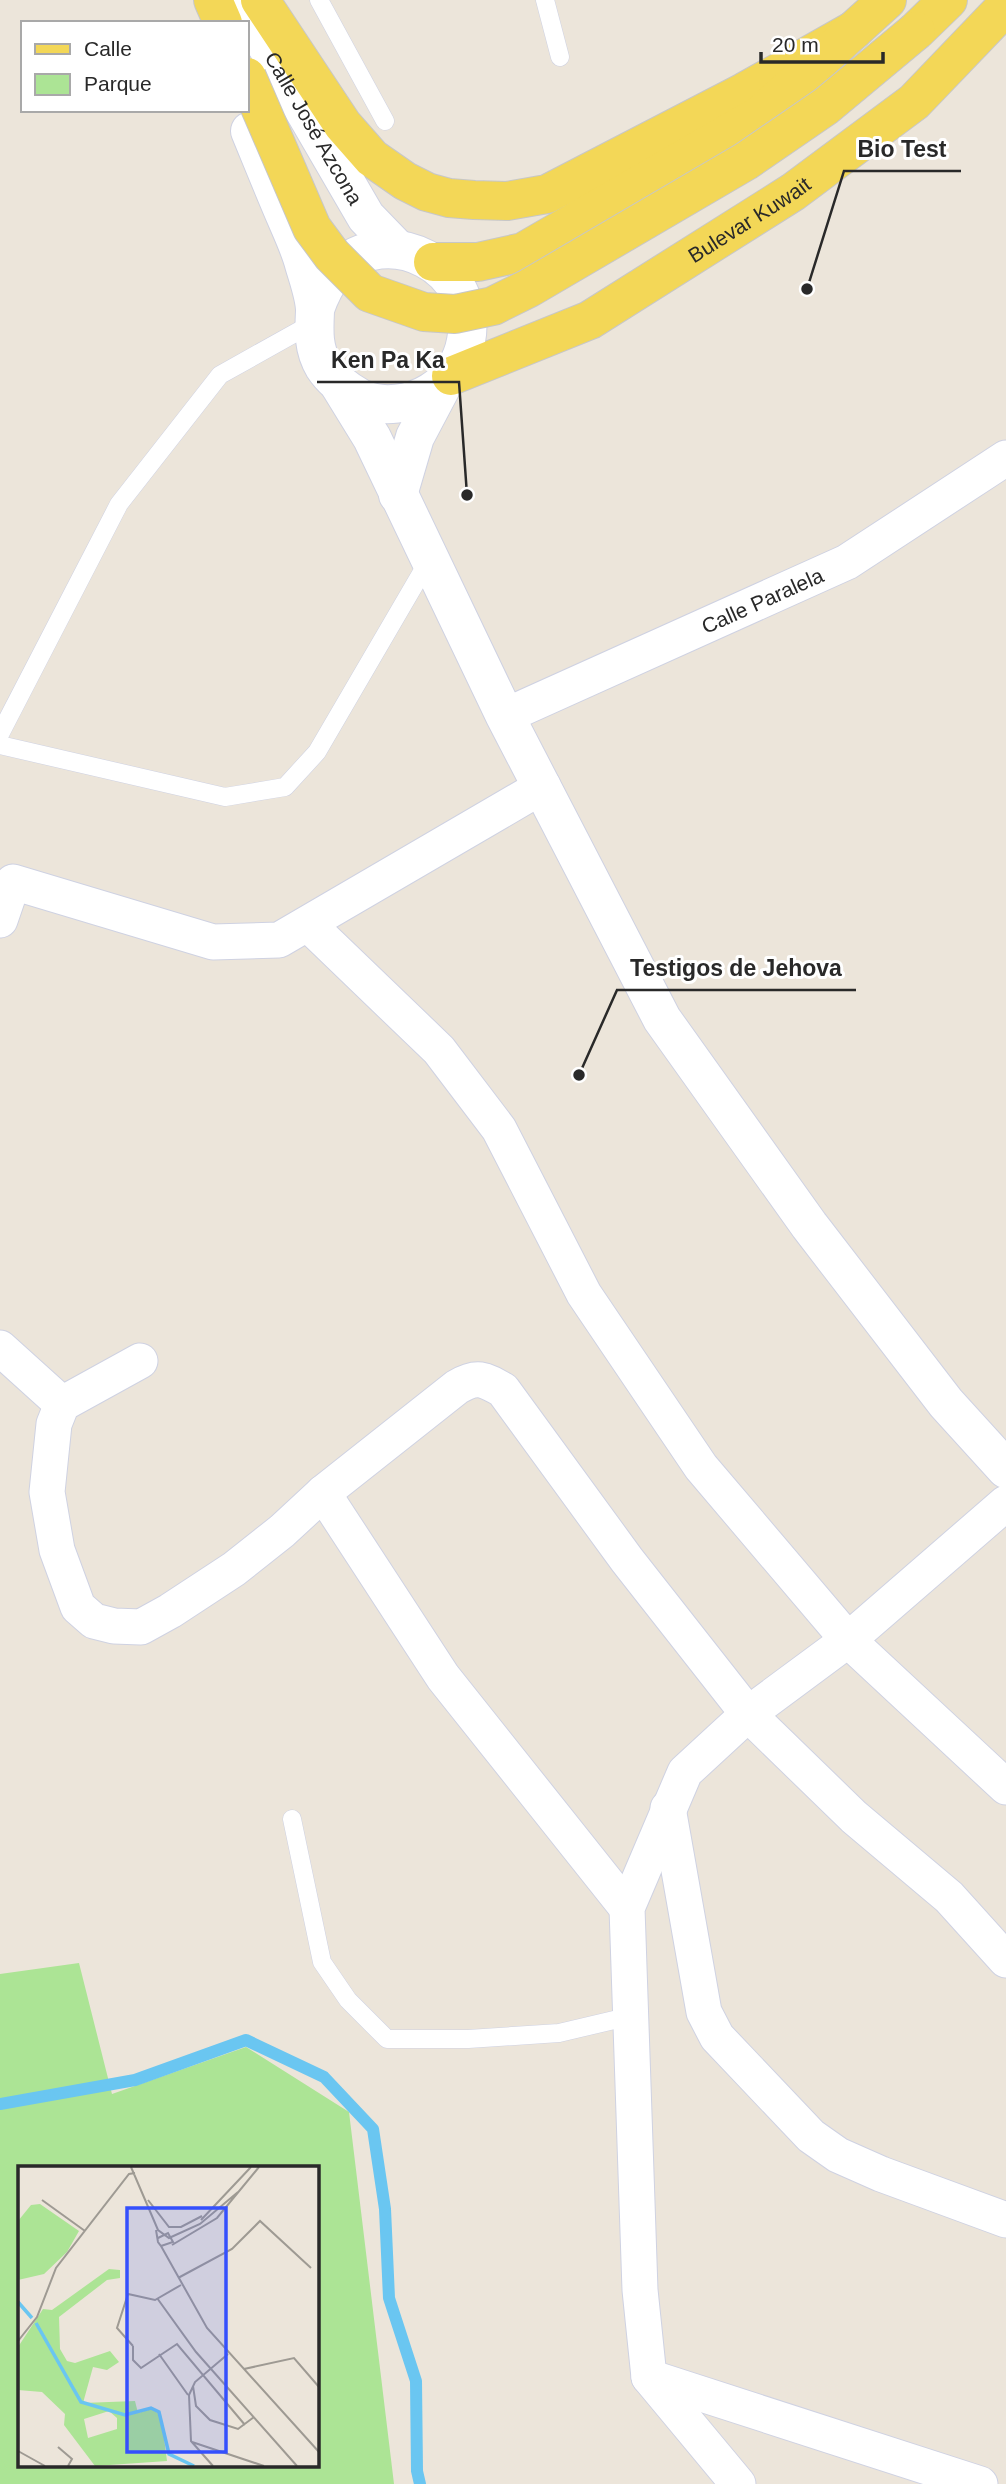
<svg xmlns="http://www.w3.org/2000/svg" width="1006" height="2484" viewBox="0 0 1006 2484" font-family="Arial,sans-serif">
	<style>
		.green { fill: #ace495; fill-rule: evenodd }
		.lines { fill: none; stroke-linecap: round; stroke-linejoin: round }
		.stream { stroke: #6ac6f1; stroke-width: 12 }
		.service-casing { stroke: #cfd2e2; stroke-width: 19 }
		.minor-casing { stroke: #cfd2e2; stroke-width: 37 }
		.secondary-casing { stroke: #cfd2e2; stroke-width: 40 }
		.primary-casing { stroke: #c7c7c7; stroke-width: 40 }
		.service { stroke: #fff; stroke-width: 18 }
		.minor { stroke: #fff; stroke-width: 35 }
		.secondary { stroke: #fff; stroke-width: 38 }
		.primary { stroke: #f3d757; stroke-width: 38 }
		.primary-bridge-casing { stroke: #c7c7c7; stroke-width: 40; stroke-linecap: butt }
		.primary-bridge { stroke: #f3d757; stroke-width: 38 }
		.labels { text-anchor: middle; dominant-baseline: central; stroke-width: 6; stroke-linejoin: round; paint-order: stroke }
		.street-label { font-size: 21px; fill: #292929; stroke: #fff }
		.inset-river { fill: none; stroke: #6ac6f1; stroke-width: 3.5 }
		.inset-road { fill: none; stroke: #9e9a93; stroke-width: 2 }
		.view { fill: #3550fd; fill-opacity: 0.15; stroke: #3550fd; stroke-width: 3.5 }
		.inset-edge { fill: none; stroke: #292929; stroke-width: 3.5 }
		.leader { fill: none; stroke: #292929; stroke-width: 2.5 }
		.callout-dot { fill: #292929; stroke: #fff; stroke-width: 2.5 }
		.callout-label { font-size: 23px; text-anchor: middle; font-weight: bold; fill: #292929; stroke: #fff; stroke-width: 6; stroke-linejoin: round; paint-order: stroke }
	</style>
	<rect width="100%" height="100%" fill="#ece5da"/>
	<path class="green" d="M 79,1963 L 112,2094 L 246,2047 L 349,2112 L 394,2484 L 0,2484 L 0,1974 ZM 19,2167 L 317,2167 L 317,2465 L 19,2465 Z"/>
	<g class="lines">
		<path class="stream" d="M 0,2104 L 135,2080 L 246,2040 L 324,2077 L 373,2129 L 385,2209 L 389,2298 L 416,2381 L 417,2471 L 420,2484"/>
		<g class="service-casing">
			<g id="service">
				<path d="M 319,0 L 385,121"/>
				<path d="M 545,0 L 560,57"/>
				<path d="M 0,734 L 119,504 L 220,375 L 313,323"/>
				<path d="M 0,745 L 225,797 L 285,787 L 317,752 L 429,560"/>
				<path d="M 292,1819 L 322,1962 L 348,2000 L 387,2039 L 468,2039 L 559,2033 L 631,2016"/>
			</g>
		</g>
		<g class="minor-casing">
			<g id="minor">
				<path id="s1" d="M 505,716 L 847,562 L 1006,458"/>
				<path d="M 0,920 L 13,882 L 213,942 L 279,940 L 543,786"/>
				<path d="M 308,924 L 439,1050 L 499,1129 L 584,1294 L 701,1467 L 848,1640 L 1006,1787"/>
				<path d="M 0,1348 L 62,1404"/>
				<path d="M 140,1361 L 62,1404 L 54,1424 L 47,1492 L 57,1550 L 78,1607 L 94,1621 L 114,1626 L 141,1627 L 170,1611 L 234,1569 L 282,1531 L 323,1493 L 457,1387 C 477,1375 484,1379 503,1390 L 627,1560 L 748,1714 L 854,1817 L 949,1897 L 1006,1960"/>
				<path d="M 323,1493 L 443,1677 L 627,1908"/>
				<path d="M 668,1808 L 704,2012 L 717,2037 L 811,2136 L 838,2155 L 881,2174 L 1006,2220"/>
				<path d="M 649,2377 L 980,2484"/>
				<path d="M 738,2484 L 649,2377 L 640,2290 L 627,1908 L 685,1772 L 748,1714 L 848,1640 L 1006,1503"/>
			</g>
		</g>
		<g class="secondary-casing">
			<g id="secondary">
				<path id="s2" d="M 242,0 L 251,19 L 366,217 L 397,249"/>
				<path d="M 250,131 C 262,160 274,190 287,220 C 293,234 300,249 304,264 C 308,278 315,297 315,311 C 314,331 313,349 324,367 C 333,381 346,390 360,398 C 382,409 412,404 431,392 C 451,380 462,363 466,341 C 480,268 388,218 335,272 C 325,283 320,295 315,309"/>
				<path d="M 340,386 L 372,438 L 505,716 L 662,1019 L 809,1225 L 946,1403 L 1006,1469"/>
				<path d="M 398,495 L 415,437 L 443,384"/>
			</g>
		</g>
		<g class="primary-casing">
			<g id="primary">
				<path d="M 213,0 L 223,23"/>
				<path d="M 260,0 L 343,125 L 372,158 L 405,181 L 427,192 L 449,198 L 474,200 L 507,201 L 547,194 L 744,92 L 854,30"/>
				<path d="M 916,31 L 948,0"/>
				<path d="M 433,262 L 478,262 L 523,252 L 760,115 L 887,0"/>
				<path id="s3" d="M 451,376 L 590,320 L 793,192 L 914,102 L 1006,6"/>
			</g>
		</g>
		<use href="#service" class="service"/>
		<use href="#minor" class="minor"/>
		<use href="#secondary" class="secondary"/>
		<use href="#primary" class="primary"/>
		<g class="primary-bridge-casing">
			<path id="primary-bridge" d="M 247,77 L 312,228 L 332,255 L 370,293 L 424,312 L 455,314 L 493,306 L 529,288 L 746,161 L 826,106 L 916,31"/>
		</g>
		<use href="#primary-bridge" class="primary-bridge"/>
	</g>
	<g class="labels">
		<g class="street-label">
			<text stroke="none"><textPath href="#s2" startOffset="147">Calle José Azcona</textPath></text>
			<text stroke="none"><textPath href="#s3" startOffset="338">Bulevar Kuwait</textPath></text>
			<text stroke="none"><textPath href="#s1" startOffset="282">Calle Paralela</textPath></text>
		</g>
	</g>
	<g transform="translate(18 2166)">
		<rect width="301" height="301" fill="#ece5da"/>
		<path d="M 22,38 L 61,65 L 49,86 L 26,108 L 0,114 L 0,55 L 13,39 ZM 91,103 L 102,104 L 102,112 L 89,114 L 41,151 L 42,183 L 49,195 L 57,197 L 92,185 L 101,196 L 89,204 L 75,201 L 65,237 L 117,235 L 120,247 L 133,243 L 143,249 L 149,295 L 77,300 L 46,259 L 47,248 L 24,226 L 0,224 L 0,181 L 25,143 L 34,144 ZM 91,245 L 99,252 L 99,263 L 70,272 L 66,253 Z" fill="#ace495" fill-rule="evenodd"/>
		<path class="inset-river" d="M 0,136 L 14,152M 18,157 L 63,236 L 107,249 L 133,242 L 141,246 L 151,288 L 176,300"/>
		<path class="inset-road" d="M 113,1 L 140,64 L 151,72 L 182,58 L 220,26M 24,34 L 67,65M 130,34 L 151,61 L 163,61 L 184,50M 183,54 L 233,1M 138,64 L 140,76 L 143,80 L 155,76 L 150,67 L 140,72M 154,79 L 199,52 L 241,1M 143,80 L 189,162 L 301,286M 160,112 L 214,83 L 242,55 L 293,102M 139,132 L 178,186 L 279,300M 0,175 L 19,151 L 38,102 L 111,8 L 117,7M 115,180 L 115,194 L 123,202 L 159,178 L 227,259M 115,180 L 99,162 L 110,128 L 137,134 L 163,119M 141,188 L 170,229M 226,203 L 276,192 L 301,221M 175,220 L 178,240 L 192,254 L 220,263 L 236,251M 174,276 L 246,300M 40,281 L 54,293 L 50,300M 0,285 L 27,300M 195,300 L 173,275 L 171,229 L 177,216 L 210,188"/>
		<path class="view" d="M 109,42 L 208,42 L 208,286 L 109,286 Z"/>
		<rect width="301" height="301" class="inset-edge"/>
	</g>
	<path class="leader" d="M807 289L844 171H961M467 495L459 382H317M579 1075L617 990H856"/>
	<g class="callout-dot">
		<circle cx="807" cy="289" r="7"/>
		<circle cx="467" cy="495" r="7"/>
		<circle cx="579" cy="1075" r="7"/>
	</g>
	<g class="callout-label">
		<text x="902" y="157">Bio Test</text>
		<text x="388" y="368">Ken Pa Ka</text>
		<text x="736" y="976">Testigos de Jehova</text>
	</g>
	<rect x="21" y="21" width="228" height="91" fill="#ffffff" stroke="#a9a9a9" stroke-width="2"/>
	<rect x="35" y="44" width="35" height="10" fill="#f3d757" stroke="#a9a9a9" stroke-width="2"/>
	<text x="84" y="56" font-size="21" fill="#292929">Calle</text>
	<rect x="35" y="74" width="35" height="21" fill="#ace495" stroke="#a9a9a9" stroke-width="2"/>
	<text x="84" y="91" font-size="21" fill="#292929">Parque</text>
	<path d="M761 52v10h122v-10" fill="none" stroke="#292929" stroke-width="3.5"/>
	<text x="772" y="52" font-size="21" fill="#292929" stroke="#ffffff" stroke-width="5" paint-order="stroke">20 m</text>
</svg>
